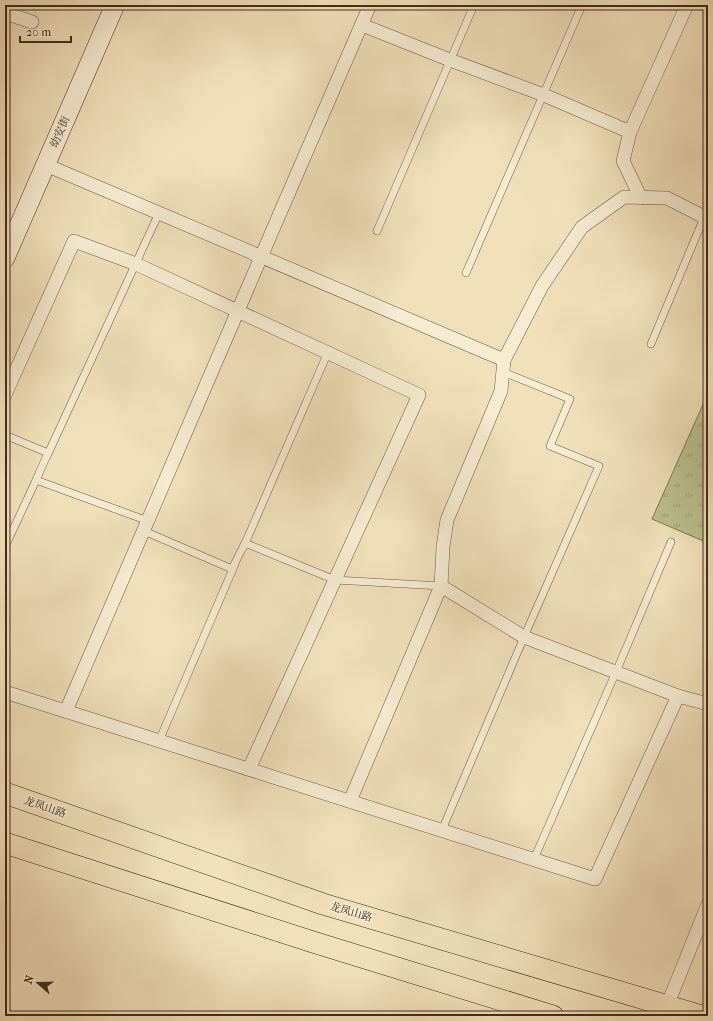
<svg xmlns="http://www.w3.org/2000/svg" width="713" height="1021" viewBox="0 0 713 1021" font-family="'IM FELL French Canon','Noto Serif SC',serif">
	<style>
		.grass { fill: url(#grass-tufts); stroke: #807656 }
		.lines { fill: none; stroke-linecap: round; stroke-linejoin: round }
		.service-casing { stroke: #705845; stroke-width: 8 }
		.minor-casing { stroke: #705845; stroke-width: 14 }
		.secondary-casing { stroke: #452a1e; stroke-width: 20 }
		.primary-casing { stroke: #452a1e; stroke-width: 22 }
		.service { stroke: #f6ecd2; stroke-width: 7 }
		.minor { stroke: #f6ecd2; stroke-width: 13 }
		.secondary { stroke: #f6ecd2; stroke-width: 19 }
		.primary { stroke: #f1e1ba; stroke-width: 21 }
		.labels { text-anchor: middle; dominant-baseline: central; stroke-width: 3.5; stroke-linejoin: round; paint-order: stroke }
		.street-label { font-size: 11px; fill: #452a1e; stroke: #f6ecd2 }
	</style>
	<defs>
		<pattern id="grass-tufts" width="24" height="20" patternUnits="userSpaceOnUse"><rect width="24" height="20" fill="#bbc28f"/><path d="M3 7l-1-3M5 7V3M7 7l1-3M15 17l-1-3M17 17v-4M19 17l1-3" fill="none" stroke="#9a9e74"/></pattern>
	</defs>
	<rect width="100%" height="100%" fill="#f1e1ba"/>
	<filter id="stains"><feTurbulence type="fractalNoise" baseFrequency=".005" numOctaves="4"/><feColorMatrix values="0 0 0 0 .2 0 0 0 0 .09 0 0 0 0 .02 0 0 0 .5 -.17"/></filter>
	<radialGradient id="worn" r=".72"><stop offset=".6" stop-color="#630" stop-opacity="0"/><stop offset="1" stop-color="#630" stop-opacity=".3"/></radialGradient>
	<path class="grass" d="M 708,393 L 708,543 L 652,519 Z"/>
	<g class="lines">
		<g class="service-casing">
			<g id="service">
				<path d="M 377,231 L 474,5"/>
				<path d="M 466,273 L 582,5"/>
				<path d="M 651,344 L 708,208"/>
				<path d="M 5,435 L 48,453 L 36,480 L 148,521 L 144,531 L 232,569 L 245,543 L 335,580 L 441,586"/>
				<path d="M 47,456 L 159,213"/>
				<path d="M 244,546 L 328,352"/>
				<path d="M 5,547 L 38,476"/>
				<path d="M 159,741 L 235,564"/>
				<path d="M 442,830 L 524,637 L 599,466 L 550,446 L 570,399 L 503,372"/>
				<path d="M 534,859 L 616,672 L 671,542"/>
			</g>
		</g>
		<g class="minor-casing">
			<g id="minor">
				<path d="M 5,13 L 32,22"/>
				<path d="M 362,25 L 450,60 L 544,95 L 630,132 L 623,161 L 641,198"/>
				<path d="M 630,132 L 687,5"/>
				<path d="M 46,165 L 504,360 L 542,286 L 582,227 L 624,197 L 667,198 L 708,219"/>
				<path d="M 254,254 L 261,257 L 370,5"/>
				<path d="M 5,395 L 74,241 L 136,264 L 419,395 L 249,769"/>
				<path d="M 441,586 L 524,637 L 678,696 L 708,704"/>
				<path d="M 5,692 L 595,879 L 678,696"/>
				<path d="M 66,711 L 261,257"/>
				<path d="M 350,801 L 441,586 L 443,547 L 447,520 L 501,391 L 504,360"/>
				<path d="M 667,1006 L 708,904"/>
			</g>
		</g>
		<g class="secondary-casing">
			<path id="secondary" d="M 5,258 L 115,5"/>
		</g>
		<g class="primary-casing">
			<g id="primary">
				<path d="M 5,793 L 323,904 L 702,1016"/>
				<path d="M 5,843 L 313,942 L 553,1016"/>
			</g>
		</g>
		<use href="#service" class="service"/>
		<use href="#minor" class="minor"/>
		<use href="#secondary" class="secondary"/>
		<use href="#primary" class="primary"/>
	</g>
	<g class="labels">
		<g class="street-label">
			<text transform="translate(60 132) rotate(-67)">幼安街</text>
			<text transform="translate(45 807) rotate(19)">龙凤山路</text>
			<text transform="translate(351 912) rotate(16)">龙凤山路</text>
		</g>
	</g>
	<rect width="713" height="1021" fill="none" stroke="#f1e1ba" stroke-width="20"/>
	<rect x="6" y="6" width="701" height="1009" fill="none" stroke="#452a1e" stroke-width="2"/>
	<rect x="10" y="10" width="693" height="1001" fill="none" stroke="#452a1e"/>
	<g transform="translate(38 983) rotate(290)" stroke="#f6ecd2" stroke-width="3" paint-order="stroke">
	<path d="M0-3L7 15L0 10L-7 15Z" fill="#452a1e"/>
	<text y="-6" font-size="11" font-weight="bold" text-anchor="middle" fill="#452a1e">N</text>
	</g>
	<path d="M20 36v6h51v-6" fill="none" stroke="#452a1e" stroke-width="2"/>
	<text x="26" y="36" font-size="12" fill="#452a1e" stroke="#f6ecd2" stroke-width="3" paint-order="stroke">20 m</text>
	<rect width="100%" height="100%" filter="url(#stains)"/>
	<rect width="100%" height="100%" fill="url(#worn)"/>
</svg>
